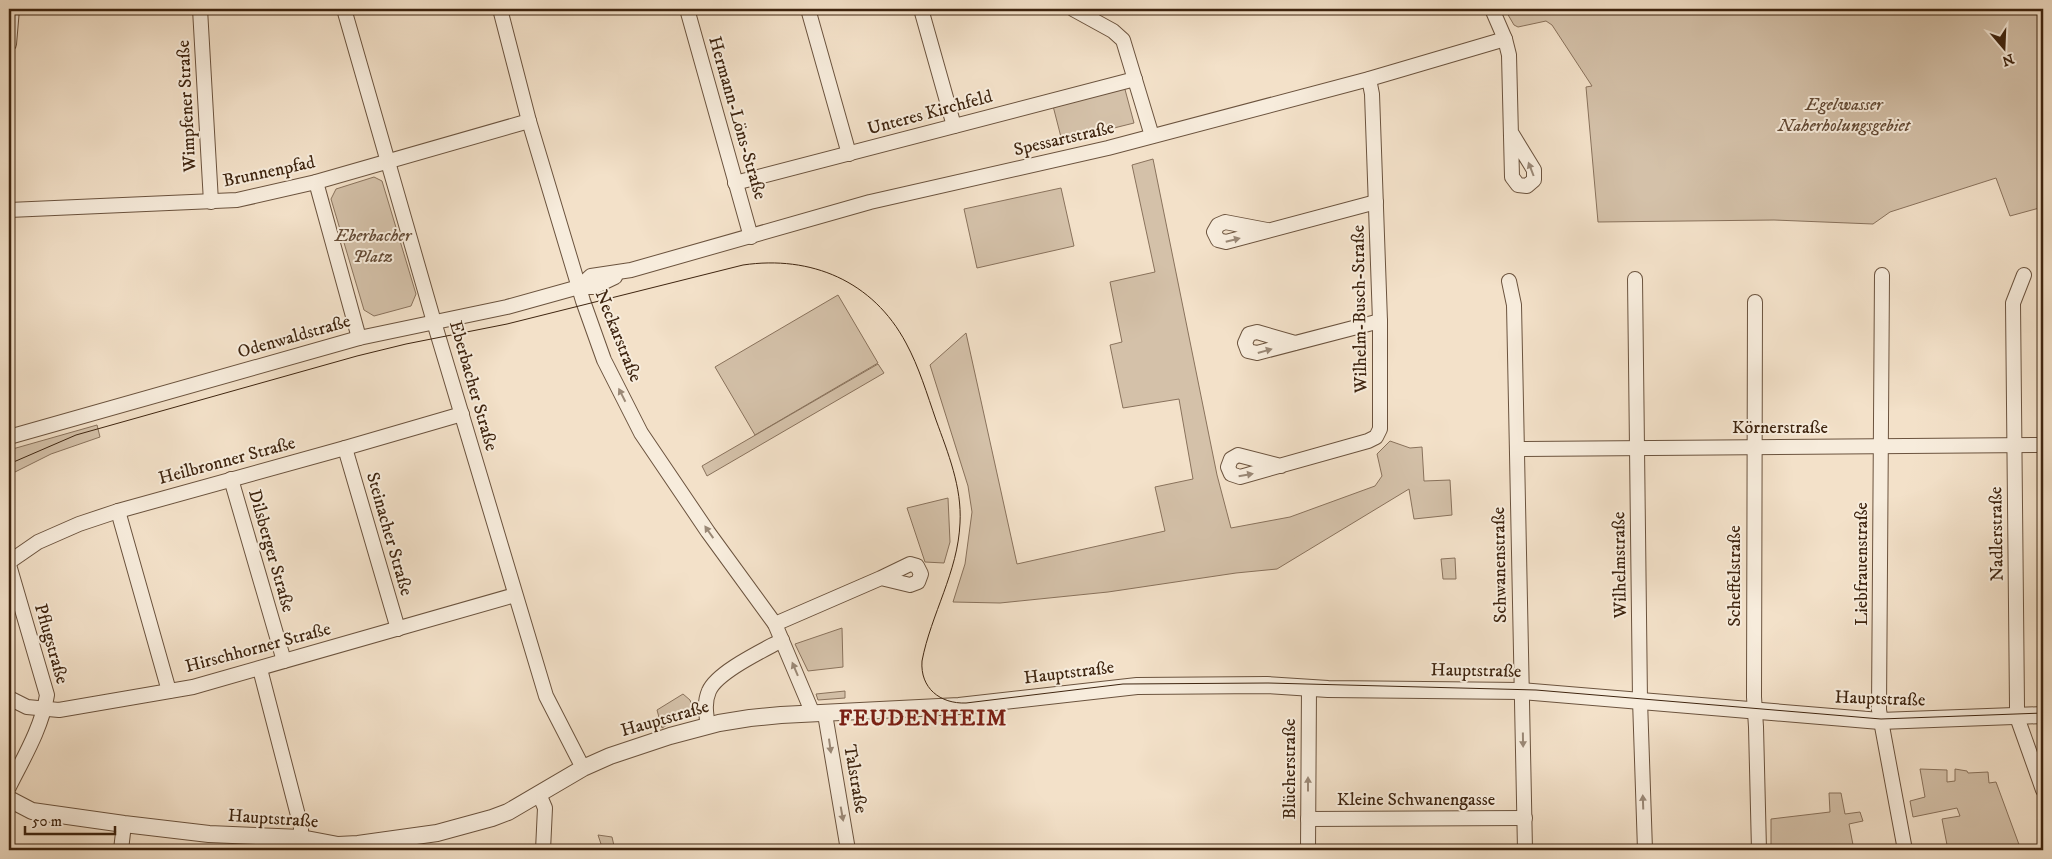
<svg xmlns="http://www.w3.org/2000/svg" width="2052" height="859" viewBox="0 0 2052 859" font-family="'IM FELL DW Pica',serif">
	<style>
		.green { fill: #d4c1a9; stroke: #89725c }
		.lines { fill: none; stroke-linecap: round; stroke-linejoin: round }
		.minor-casing { stroke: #6b533e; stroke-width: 16 }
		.tertiary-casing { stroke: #6b533e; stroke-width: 18 }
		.minor { stroke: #f7ecdc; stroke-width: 14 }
		.tertiary { stroke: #f7ecdc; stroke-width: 16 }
		.tram { stroke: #3e240f; stroke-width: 1 }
		.oneway { fill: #9a8876 }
		.labels { text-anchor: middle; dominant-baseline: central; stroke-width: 4; stroke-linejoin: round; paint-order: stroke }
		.park-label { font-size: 18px; font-style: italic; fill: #644b36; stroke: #f7ecdc }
		.street-label { font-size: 18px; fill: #3e240f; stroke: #f7ecdc }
		.district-label { font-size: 22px; font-weight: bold; letter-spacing: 1px; fill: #7a1f14; stroke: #f7ecdc }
	</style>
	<rect width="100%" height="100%" fill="#f3e1c9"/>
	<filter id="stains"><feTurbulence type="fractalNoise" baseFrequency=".004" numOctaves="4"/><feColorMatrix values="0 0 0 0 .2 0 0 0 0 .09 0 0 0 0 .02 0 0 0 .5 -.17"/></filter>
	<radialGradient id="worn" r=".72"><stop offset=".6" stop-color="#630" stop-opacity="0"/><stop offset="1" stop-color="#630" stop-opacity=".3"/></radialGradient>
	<g class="green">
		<path d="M 1521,9 L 2043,9 L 2043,207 L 2010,216 L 1996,178 L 1890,212 L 1873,224 L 1774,220 L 1598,222 L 1586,87 L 1592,86 L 1552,25 L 1546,21 L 1518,27 L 1514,25 L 1507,13 Z"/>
		<path d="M 1123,82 L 1134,123 L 1062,141 L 1052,102 Z"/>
		<path d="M 1153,159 L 1217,475 L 1231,528 L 1290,517 L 1375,486 L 1382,476 L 1377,454 L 1390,441 L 1410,448 L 1422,447 L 1424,481 L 1450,480 L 1452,515 L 1414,519 L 1409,489 L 1277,569 L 1236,573 L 1108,592 L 1000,603 L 953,602 L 965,564 L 972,512 L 968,486 L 930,365 L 966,333 L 1017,564 L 1165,531 L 1155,487 L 1193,479 L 1179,399 L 1123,408 L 1110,345 L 1122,342 L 1110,282 L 1155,272 L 1132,165 Z"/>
		<path d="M 374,177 L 382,181 L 416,294 L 411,306 L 374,316 L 364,310 L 331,199 L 336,189 Z"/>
		<path d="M 1061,188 L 1074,246 L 977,268 L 964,209 Z"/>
		<path d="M 838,295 L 878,363 L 755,435 L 715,367 Z"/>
		<path d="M 878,364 L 884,373 L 707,476 L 702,466 Z"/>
		<path d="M 97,425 L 100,437 L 51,454 L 13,473 L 11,468 L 9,468 L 9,450 Z"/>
		<path d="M 948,498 L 950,542 L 944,563 L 925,562 L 907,508 Z"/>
		<path d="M 1455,558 L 1456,579 L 1443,579 L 1441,559 Z"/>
		<path d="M 842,628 L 843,667 L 808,671 L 795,644 Z"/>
		<path d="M 845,691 L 845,698 L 818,700 L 816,694 Z"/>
		<path d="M 683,694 L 690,700 L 693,709 L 662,728 L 657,710 Z"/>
		<path d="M 1920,769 L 1947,770 L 1947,782 L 1955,781 L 1955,769 L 1967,771 L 1968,773 L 1988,772 L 1989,783 L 1996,782 L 2021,850 L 1948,850 L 1942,819 L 1960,816 L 1957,808 L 1913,817 L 1910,801 L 1925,797 Z"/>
		<path d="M 1829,793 L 1841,793 L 1845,814 L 1860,812 L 1863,821 L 1849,824 L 1854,850 L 1771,850 L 1771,819 L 1830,812 Z"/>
		<path d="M 598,835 L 612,837 L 615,850 L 635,847 L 636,850 L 603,850 Z"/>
	</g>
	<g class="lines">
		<g class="minor-casing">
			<g id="minor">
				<path d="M 200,9 L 211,202"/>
				<path d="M 344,9 L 434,322 L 546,696 L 583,768"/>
				<path d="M 500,9 L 529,121 L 583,301 L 604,360 L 641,433 L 708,532 L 775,624 L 813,714"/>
				<path d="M 687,9 L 751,237"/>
				<path d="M 808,9 L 849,154"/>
				<path d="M 921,9 L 954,126"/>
				<path d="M 1073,9 L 1113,31 L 1123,40 L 1152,136"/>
				<path d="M 1492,9 L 1505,39 L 1509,55 L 1512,177 L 1518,185 L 1527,186 L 1534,180 L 1534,170 L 1512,134"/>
				<path d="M 9,44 L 12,9"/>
				<path d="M 316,182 L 359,338"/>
				<path d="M 735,183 L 1135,79"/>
				<path d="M 9,210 L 237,200 L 316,182 L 529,121"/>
				<path d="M 1267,230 L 1225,222 L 1218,225 L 1214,232 L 1218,240 L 1226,242 L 1376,202"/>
				<path d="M 1882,275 L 1879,710 L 1905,850"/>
				<path d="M 2024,275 L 2013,303 L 2017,706 L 2017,717 L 2043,790"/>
				<path d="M 1635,279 L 1640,700 L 1645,850"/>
				<path d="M 1509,281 L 1514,305 L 1525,850"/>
				<path d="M 579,287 L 591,276 L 631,270 L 870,202 L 1108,148 L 1369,79 L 1505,39"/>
				<path d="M 1755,302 L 1754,697 L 1756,727 L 1759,850"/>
				<path d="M 1295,343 L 1257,332 L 1249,334 L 1245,343 L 1248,351 L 1257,353 L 1380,321"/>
				<path d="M 9,437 L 359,338 L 507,307 L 579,287 L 594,287 L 615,277"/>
				<path d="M 345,448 L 398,629"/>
				<path d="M 1517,449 L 2043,445"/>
				<path d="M 1281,466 L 1238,455 L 1231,459 L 1228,467 L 1231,474 L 1240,477 L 1368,441 L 1376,437 L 1380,429 L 1380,321 L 1372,94 L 1369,79"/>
				<path d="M 231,479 L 284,661"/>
				<path d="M 118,511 L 169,691"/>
				<path d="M 9,562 L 38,542 L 79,524 L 118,511 L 345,448 L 462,414"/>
				<path d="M 9,565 L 47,695 C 42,727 24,757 9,787"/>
				<path d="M 775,624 L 881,578 L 910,585 L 918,582 L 921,574 L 917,566 L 910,564 L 881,578"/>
				<path d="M 260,669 L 301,827 L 301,838"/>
				<path d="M 9,698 L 27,707 L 59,710 L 193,687 L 515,595"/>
				<path d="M 825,714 L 848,850"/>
				<path d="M 708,726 C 706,714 704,702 709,691 C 717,672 764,650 782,640"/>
				<path d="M 539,794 L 545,808 L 543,850"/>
				<path d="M 1308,819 L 1525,818"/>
				<path d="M 121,850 L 124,824"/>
				<path d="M 1308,850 L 1309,688"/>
			</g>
		</g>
		<g class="tertiary-casing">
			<path id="tertiary" d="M 9,799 L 32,811 L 124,824 L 209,834 L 301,838 L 338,845 L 358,844 L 437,833 L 492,818 L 508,812 L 583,768 L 610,756 L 670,736 L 719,723 L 750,718 L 781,715 L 959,706 L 1137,686 L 1267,685 L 1328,689 L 1522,691 L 1880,721 L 2043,715"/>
		</g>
		<use href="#minor" class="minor"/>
		<use href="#tertiary" class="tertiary"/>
		<path class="tram" d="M 9,464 L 76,435 L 357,356 L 406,344 L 507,324 L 743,265 C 811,255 873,281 906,343 C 919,367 927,394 936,420 C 948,453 962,487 960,523 C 958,572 931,614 922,661 C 920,688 940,704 966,703 L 1123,684 L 1268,683 L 1536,690 L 1881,719 L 2043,713"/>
	</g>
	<defs><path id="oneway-solid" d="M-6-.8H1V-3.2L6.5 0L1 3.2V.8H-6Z" transform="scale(1.25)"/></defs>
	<g class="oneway">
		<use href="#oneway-solid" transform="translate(1531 169) rotate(-111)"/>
		<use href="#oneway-solid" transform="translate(1233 240) rotate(-14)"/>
		<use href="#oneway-solid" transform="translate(1265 351) rotate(-16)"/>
		<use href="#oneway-solid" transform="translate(622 395) rotate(-117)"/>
		<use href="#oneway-solid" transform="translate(1246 475) rotate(-10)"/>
		<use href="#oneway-solid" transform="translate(709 532) rotate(-125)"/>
		<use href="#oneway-solid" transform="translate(795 669) rotate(-113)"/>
		<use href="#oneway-solid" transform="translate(1523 740) rotate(89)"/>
		<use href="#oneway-solid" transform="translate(830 746) rotate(82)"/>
		<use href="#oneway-solid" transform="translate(1308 784) rotate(-90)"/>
		<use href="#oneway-solid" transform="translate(1643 802) rotate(-92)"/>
		<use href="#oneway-solid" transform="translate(842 814) rotate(80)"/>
	</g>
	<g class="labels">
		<g class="park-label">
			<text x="1844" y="105">Egelwasser<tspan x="1844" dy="21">Naherholungsgebiet</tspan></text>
			<text x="373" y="236">Eberbacher<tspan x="373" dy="21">Platz</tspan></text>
		</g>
		<g class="street-label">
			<text transform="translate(187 106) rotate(-93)">Wimpfener Straße</text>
			<text transform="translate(930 113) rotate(-15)">Unteres Kirchfeld</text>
			<text transform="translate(737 118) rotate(74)">Hermann-Löns-Straße</text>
			<text transform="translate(1064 139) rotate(-13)">Spessartstraße</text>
			<text transform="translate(269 172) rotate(-12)">Brunnenpfad</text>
			<text transform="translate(1360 309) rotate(-91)">Wilhelm-Busch-Straße</text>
			<text transform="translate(618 336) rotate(68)">Neckarstraße</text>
			<text transform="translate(294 337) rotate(-16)">Odenwaldstraße</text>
			<text transform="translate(473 386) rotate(74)">Eberbacher Straße</text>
			<text x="1780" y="428">Körnerstraße</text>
			<text transform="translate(227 461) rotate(-15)">Heilbronner Straße</text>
			<text transform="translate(389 534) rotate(74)">Steinacher Straße</text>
			<text transform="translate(1997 534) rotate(-91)">Nadlerstraße</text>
			<text transform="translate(271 551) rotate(74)">Dilsberger Straße</text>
			<text transform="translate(1862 564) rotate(-90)">Liebfrauenstraße</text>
			<text transform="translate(1500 565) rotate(-91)">Schwanenstraße</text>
			<text transform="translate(1620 565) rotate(-91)">Wilhelmstraße</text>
			<text transform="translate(1735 576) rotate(-90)">Scheffelstraße</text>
			<text transform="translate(51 644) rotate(74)">Pflugstraße</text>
			<text transform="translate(258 648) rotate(-15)">Hirschhorner Straße</text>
			<text transform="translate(1476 671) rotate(1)">Hauptstraße</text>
			<text transform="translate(1069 673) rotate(-7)">Hauptstraße</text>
			<text transform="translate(1880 699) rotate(2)">Hauptstraße</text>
			<text transform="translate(665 719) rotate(-16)">Hauptstraße</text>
			<text transform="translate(1290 769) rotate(-90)">Blücherstraße</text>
			<text transform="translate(855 779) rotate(80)">Talstraße</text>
			<text x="1416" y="800">Kleine Schwanengasse</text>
			<text transform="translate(273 819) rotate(4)">Hauptstraße</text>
		</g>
		<g class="district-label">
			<text x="923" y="718">FEUDENHEIM</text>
		</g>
	</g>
	<rect width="2052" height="859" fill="none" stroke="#f3e1c9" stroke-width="30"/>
	<rect x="10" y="10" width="2032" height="839" fill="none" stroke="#3e240f" stroke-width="2.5"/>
	<rect x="15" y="15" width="2022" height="829" fill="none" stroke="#3e240f"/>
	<g transform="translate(2004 48) rotate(161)" stroke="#f7ecdc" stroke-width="4" paint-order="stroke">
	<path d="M0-4L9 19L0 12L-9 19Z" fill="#3e240f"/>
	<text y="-8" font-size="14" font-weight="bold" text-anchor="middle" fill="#3e240f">N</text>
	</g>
	<path d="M25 826v8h90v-8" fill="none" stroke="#3e240f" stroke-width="2.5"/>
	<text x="32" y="826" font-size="15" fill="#3e240f" stroke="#f7ecdc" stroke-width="4" paint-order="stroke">50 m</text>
	<rect width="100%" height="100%" filter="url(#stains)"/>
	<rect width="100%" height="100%" fill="url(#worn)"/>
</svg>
